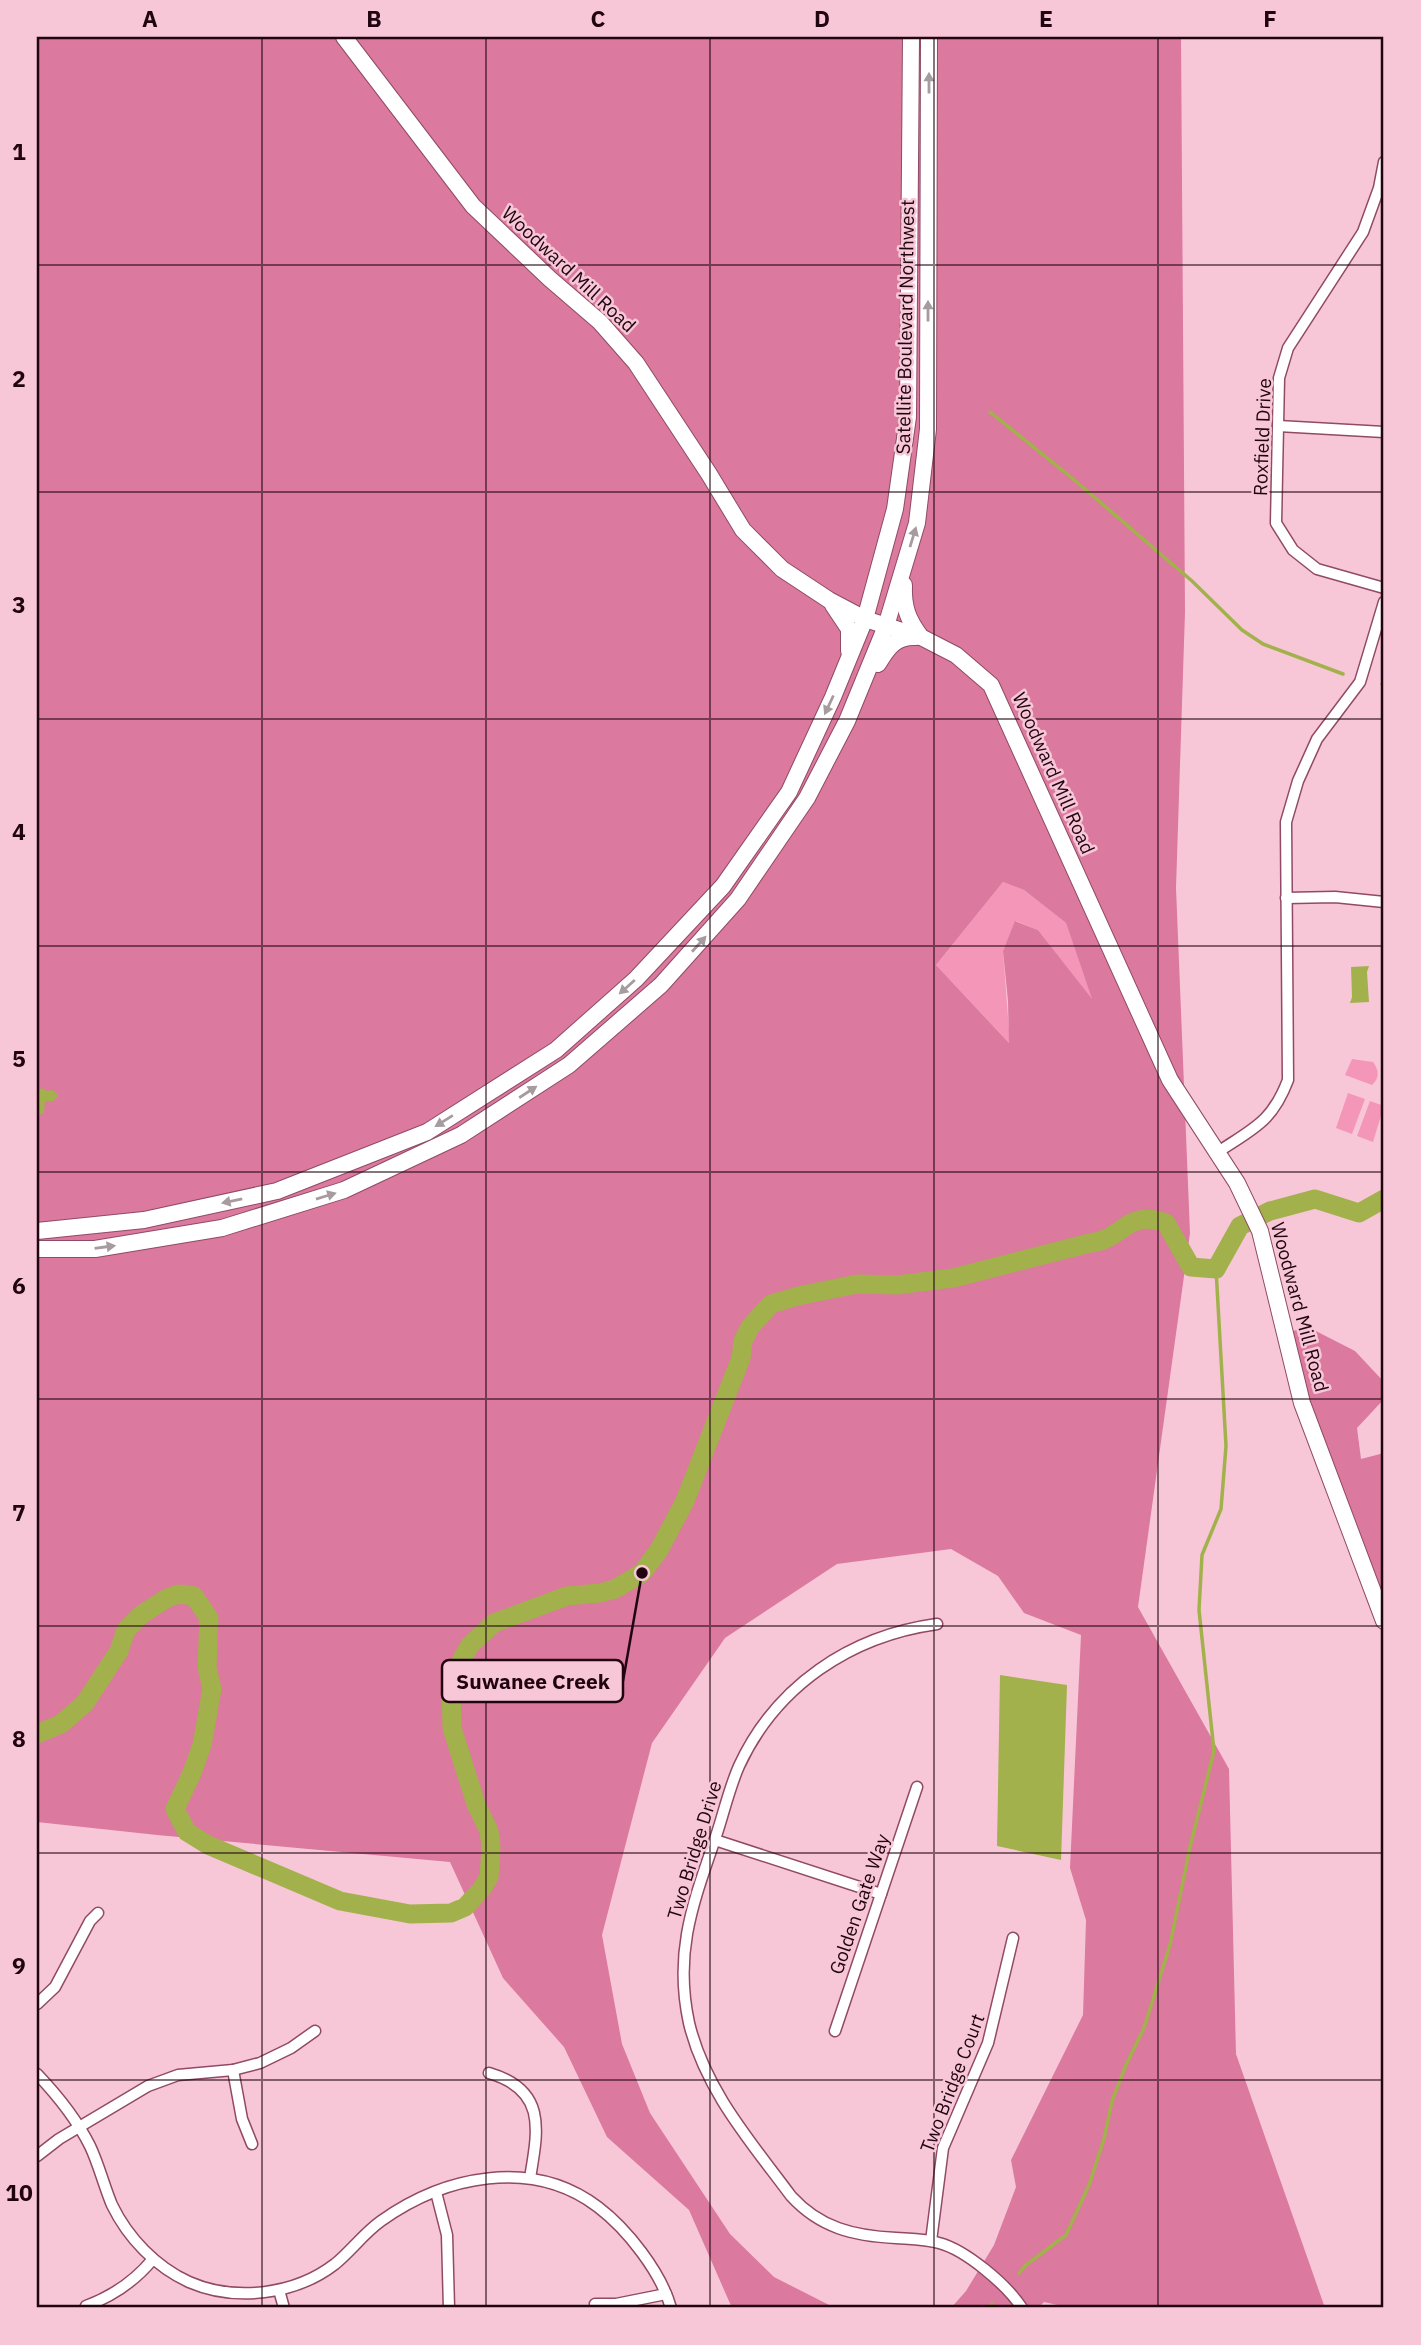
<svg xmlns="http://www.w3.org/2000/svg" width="1421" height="2345" viewBox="0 0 1421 2345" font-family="'IBM Plex Sans',sans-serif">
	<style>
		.green { fill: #f496b8 }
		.forest { fill: #db799e; fill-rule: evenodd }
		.water { fill: #a2b14c }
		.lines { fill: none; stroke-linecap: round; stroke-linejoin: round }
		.stream { stroke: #a2b14c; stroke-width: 3.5 }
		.river { stroke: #a2b14c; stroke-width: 19 }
		.street-casing { stroke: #904a65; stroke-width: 13 }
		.secondary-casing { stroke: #904a65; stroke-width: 18 }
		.street { stroke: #fff; stroke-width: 10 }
		.secondary { stroke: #fff; stroke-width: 16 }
		.oneway { fill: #a69b9f }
		.grid { fill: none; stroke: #200510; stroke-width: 2; stroke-opacity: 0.55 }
		.labels { text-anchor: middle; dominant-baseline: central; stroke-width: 5; stroke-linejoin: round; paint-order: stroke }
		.street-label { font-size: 19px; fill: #200510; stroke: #f8c7d7 }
		.leader { fill: none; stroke: #200510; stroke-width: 2.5 }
		.callout-dot { fill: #200510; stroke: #f8c7d7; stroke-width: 2.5 }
		.callout { fill: #f8c7d7; stroke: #200510; stroke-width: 2.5 }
		.callout-label { font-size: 21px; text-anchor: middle; font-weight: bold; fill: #200510 }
		.neatline { fill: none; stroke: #200510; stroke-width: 2.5 }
		.grid-label { font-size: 23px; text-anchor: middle; font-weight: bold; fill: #200510 }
	</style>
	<rect width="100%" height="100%" fill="#f8c7d7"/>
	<g class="green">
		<path d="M 1003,882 L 1024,890 L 1066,923 L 1093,1001 L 1038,930 L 1016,921 L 1003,951 L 1010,1044 L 936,965 Z"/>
		<path d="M 1352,1059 L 1373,1062 C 1379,1070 1380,1078 1372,1085 L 1345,1075 Z"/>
		<path d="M 1348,1093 L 1365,1099 L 1352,1134 L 1336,1128 Z"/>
		<path d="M 1370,1101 L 1384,1106 L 1373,1142 L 1357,1136 Z"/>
	</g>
	<g class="forest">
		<path d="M 37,37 L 1181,37 L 1185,612 L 1176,888 L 1190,1233 L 1138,1607 L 1229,1769 L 1236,2054 L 1325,2308 L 1071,2308 L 1044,2302 L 1038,2308 L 951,2308 L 966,2291 L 994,2245 L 1016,2187 L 1011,2160 L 1083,2015 L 1086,1920 L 1070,1868 L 1081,1635 L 1024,1613 L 998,1576 L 951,1549 L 837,1564 L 725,1638 L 652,1743 L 602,1935 L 622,2044 L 650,2113 L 730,2234 L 774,2277 L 835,2308 L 732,2308 L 689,2210 L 607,2137 L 564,2047 L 503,1978 L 450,1862 L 157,1835 L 37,1822 ZM 1003,882 L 1024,890 L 1066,923 L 1092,999 L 1038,930 L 1015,921 L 1003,951 L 1008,1001 L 1009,1043 L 936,965 Z"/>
		<path d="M 1308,1327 L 1355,1351 L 1384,1382 L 1384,1399 L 1357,1428 L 1361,1459 L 1384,1453 L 1384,1610 L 1323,1447 L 1289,1332 Z"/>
	</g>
	<g class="water">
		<path d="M 1369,966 L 1367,972 L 1369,1002 L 1350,1003 L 1352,997 L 1351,967 Z"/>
		<path d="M 42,1088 L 47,1091 L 54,1090 L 58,1096 L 53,1101 L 45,1101 L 44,1113 L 38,1115 L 37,1092 Z"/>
		<path d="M 1000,1675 L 1067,1685 L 1061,1860 L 997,1846 Z"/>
	</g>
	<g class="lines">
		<g class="stream">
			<path d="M 990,412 L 1072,478 L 1192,581 L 1242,630 L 1263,644 L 1343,674"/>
			<path d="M 1382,684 L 1384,685"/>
			<path d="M 1019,2273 L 1026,2265 L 1066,2235 L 1089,2185 L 1104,2139 L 1112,2101 L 1125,2067 L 1144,2028 L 1170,1945 L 1190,1847 L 1214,1751 L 1199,1610 L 1202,1555 L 1221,1509 L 1226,1446 L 1216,1269"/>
			<path d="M 988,2308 L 992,2304"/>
		</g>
		<path class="river" d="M 37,1734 L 61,1724 L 85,1703 L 119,1651 L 126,1630 L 141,1615 L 167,1598 L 179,1594 L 194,1596 L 209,1618 L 207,1667 L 212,1689 L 202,1745 L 192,1773 L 175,1809 L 187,1832 L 208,1845 L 340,1901 L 410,1914 L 451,1913 L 465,1907 L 481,1890 L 489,1877 L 491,1847 L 489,1831 L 476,1804 L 452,1728 L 451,1688 L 462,1659 L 470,1645 L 494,1623 L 567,1596 L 600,1593 L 615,1589 L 642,1573 L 659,1550 L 685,1501 L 741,1358 L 743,1341 L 750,1327 L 771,1304 L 798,1296 L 857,1284 L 897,1285 L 953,1278 L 1090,1243 C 1125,1239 1125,1209 1166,1223 L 1191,1267 L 1216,1269 L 1240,1226 L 1270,1211 L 1315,1199 L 1359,1213 L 1384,1199"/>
		<g class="street-casing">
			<g id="street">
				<path d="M 1384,162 L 1379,188 L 1363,232 L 1288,348 L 1279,378 L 1276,523 L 1293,550 L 1317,569 L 1384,588"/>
				<path d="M 1278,426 L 1384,432"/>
				<path d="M 1286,898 L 1335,897 L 1384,902"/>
				<path d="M 1218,1152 C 1254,1128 1272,1122 1288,1080 L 1286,822 L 1298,781 L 1317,739 L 1360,682 L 1384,602"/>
				<path d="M 937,1624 C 850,1636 776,1686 739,1766 C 728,1791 723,1817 714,1842 C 692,1906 674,1954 689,2023 C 705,2090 751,2142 791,2196 C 820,2228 854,2236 896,2238 C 910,2239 925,2239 939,2243 C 966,2250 1007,2285 1022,2308"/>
				<path d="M 715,1840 L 881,1894"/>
				<path d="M 37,2004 L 55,1987 L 90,1921 L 98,1913"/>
				<path d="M 835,2031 L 917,1787"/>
				<path d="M 233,2070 L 242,2119 L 252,2144"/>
				<path d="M 489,2073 C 547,2090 538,2130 530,2178"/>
				<path d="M 37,2074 C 58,2096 76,2118 90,2146 C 99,2165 104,2186 112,2205 C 128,2238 156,2267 189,2282 C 235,2302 295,2295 335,2264 C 351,2251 364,2233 381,2221 C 444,2176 532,2157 598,2207 C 627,2229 661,2272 671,2308"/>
				<path d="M 37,2156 L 59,2139 L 148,2086 L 178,2075 L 233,2070 L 260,2063 L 291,2048 L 315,2031"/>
				<path d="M 436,2192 L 447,2235 L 449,2308"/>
				<path d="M 931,2241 L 943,2148 L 988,2043 L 1013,1938"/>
				<path d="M 279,2290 L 284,2308"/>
				<path d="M 595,2304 L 616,2304 L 666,2294"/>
				<path d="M 86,2306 C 113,2296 135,2281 153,2259"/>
			</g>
		</g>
		<g class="secondary-casing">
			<g id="secondary">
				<path d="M 344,37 L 473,206 L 550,279 L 600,322 L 636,363 L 709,474 L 743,530 L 782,569 L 829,600 L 865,619 L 921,637 L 956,655 L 991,685 L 1170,1080 L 1237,1183 L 1260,1231 L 1302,1403 L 1384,1621"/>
				<path d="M 904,585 C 903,607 908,620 921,637"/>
				<path d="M 833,605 L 849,629 L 849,651"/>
				<path d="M 878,664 C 888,647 896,636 916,637"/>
				<path d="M 37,1231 L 144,1220 L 277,1191 L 427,1132 L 556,1050 L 636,979 L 723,886 L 789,792 L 833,697 L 865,619 L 895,509 L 908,417 L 911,37"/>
				<path d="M 37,1249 L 95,1249 L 222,1228 L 344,1190 L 461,1135 L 569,1065 L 661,985 L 738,899 L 807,798 L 847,721 L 886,626 L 917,523 L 928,429 L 929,37"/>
			</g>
		</g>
		<use href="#street" class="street"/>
		<use href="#secondary" class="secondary"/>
	</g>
	<defs><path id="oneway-solid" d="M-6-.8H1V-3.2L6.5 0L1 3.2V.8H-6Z" transform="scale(1.75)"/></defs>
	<g class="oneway">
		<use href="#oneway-solid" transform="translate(929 83) rotate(-90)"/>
		<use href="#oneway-solid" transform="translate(928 311) rotate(-90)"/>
		<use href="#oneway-solid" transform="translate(913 537) rotate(-73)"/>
		<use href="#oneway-solid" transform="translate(829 705) rotate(115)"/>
		<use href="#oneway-solid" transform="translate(699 944) rotate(-48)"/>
		<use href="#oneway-solid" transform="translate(627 987) rotate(138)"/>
		<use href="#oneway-solid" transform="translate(528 1092) rotate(-33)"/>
		<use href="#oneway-solid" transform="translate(444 1121) rotate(148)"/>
		<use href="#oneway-solid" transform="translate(326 1196) rotate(-17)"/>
		<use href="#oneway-solid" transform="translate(232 1201) rotate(168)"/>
		<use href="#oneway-solid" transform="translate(105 1247) rotate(-8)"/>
	</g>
	<path class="grid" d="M 262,37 L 262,2308M 486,37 L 486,2308M 710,37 L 710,2308M 934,37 L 934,2308M 1158,37 L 1158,2308M 37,265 L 1384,265M 37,492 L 1384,492M 37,719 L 1384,719M 37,946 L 1384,946M 37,1172 L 1384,1172M 37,1399 L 1384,1399M 37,1626 L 1384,1626M 37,1853 L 1384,1853M 37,2080 L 1384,2080"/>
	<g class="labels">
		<g class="street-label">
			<text transform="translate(569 269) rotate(43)">Woodward Mill Road</text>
			<text transform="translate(905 327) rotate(-89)">Satellite Boulevard Northwest</text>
			<text transform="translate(1262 437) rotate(-88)">Roxfield Drive</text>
			<text transform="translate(1054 773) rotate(66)">Woodward Mill Road</text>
			<text transform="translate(1300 1307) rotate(75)">Woodward Mill Road</text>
			<text transform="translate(694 1850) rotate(-73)">Two Bridge Drive</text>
			<text transform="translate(859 1904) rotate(-71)">Golden Gate Way</text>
			<text transform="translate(952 2083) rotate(-69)">Two Bridge Court</text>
		</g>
	</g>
	<path class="leader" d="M642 1573L623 1681"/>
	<circle class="callout-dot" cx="642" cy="1573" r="7"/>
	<rect class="callout" x="442" y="1660" width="181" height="42" rx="7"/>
	<g class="callout-label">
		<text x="533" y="1689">Suwanee Creek</text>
	</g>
	<rect width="1421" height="2345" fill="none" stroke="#f8c7d7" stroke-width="77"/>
	<rect x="38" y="38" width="1344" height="2268" class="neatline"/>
	<g class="grid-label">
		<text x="150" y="27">A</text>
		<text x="374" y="27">B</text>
		<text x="598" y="27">C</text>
		<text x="822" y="27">D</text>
		<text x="1046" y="27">E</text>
		<text x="1270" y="27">F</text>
		<text x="19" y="160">1</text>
		<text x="19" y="387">2</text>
		<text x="19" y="613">3</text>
		<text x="19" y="840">4</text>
		<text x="19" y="1067">5</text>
		<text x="19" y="1294">6</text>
		<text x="19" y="1521">7</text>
		<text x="19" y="1747">8</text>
		<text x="19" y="1974">9</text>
		<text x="19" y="2201">10</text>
	</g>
</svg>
